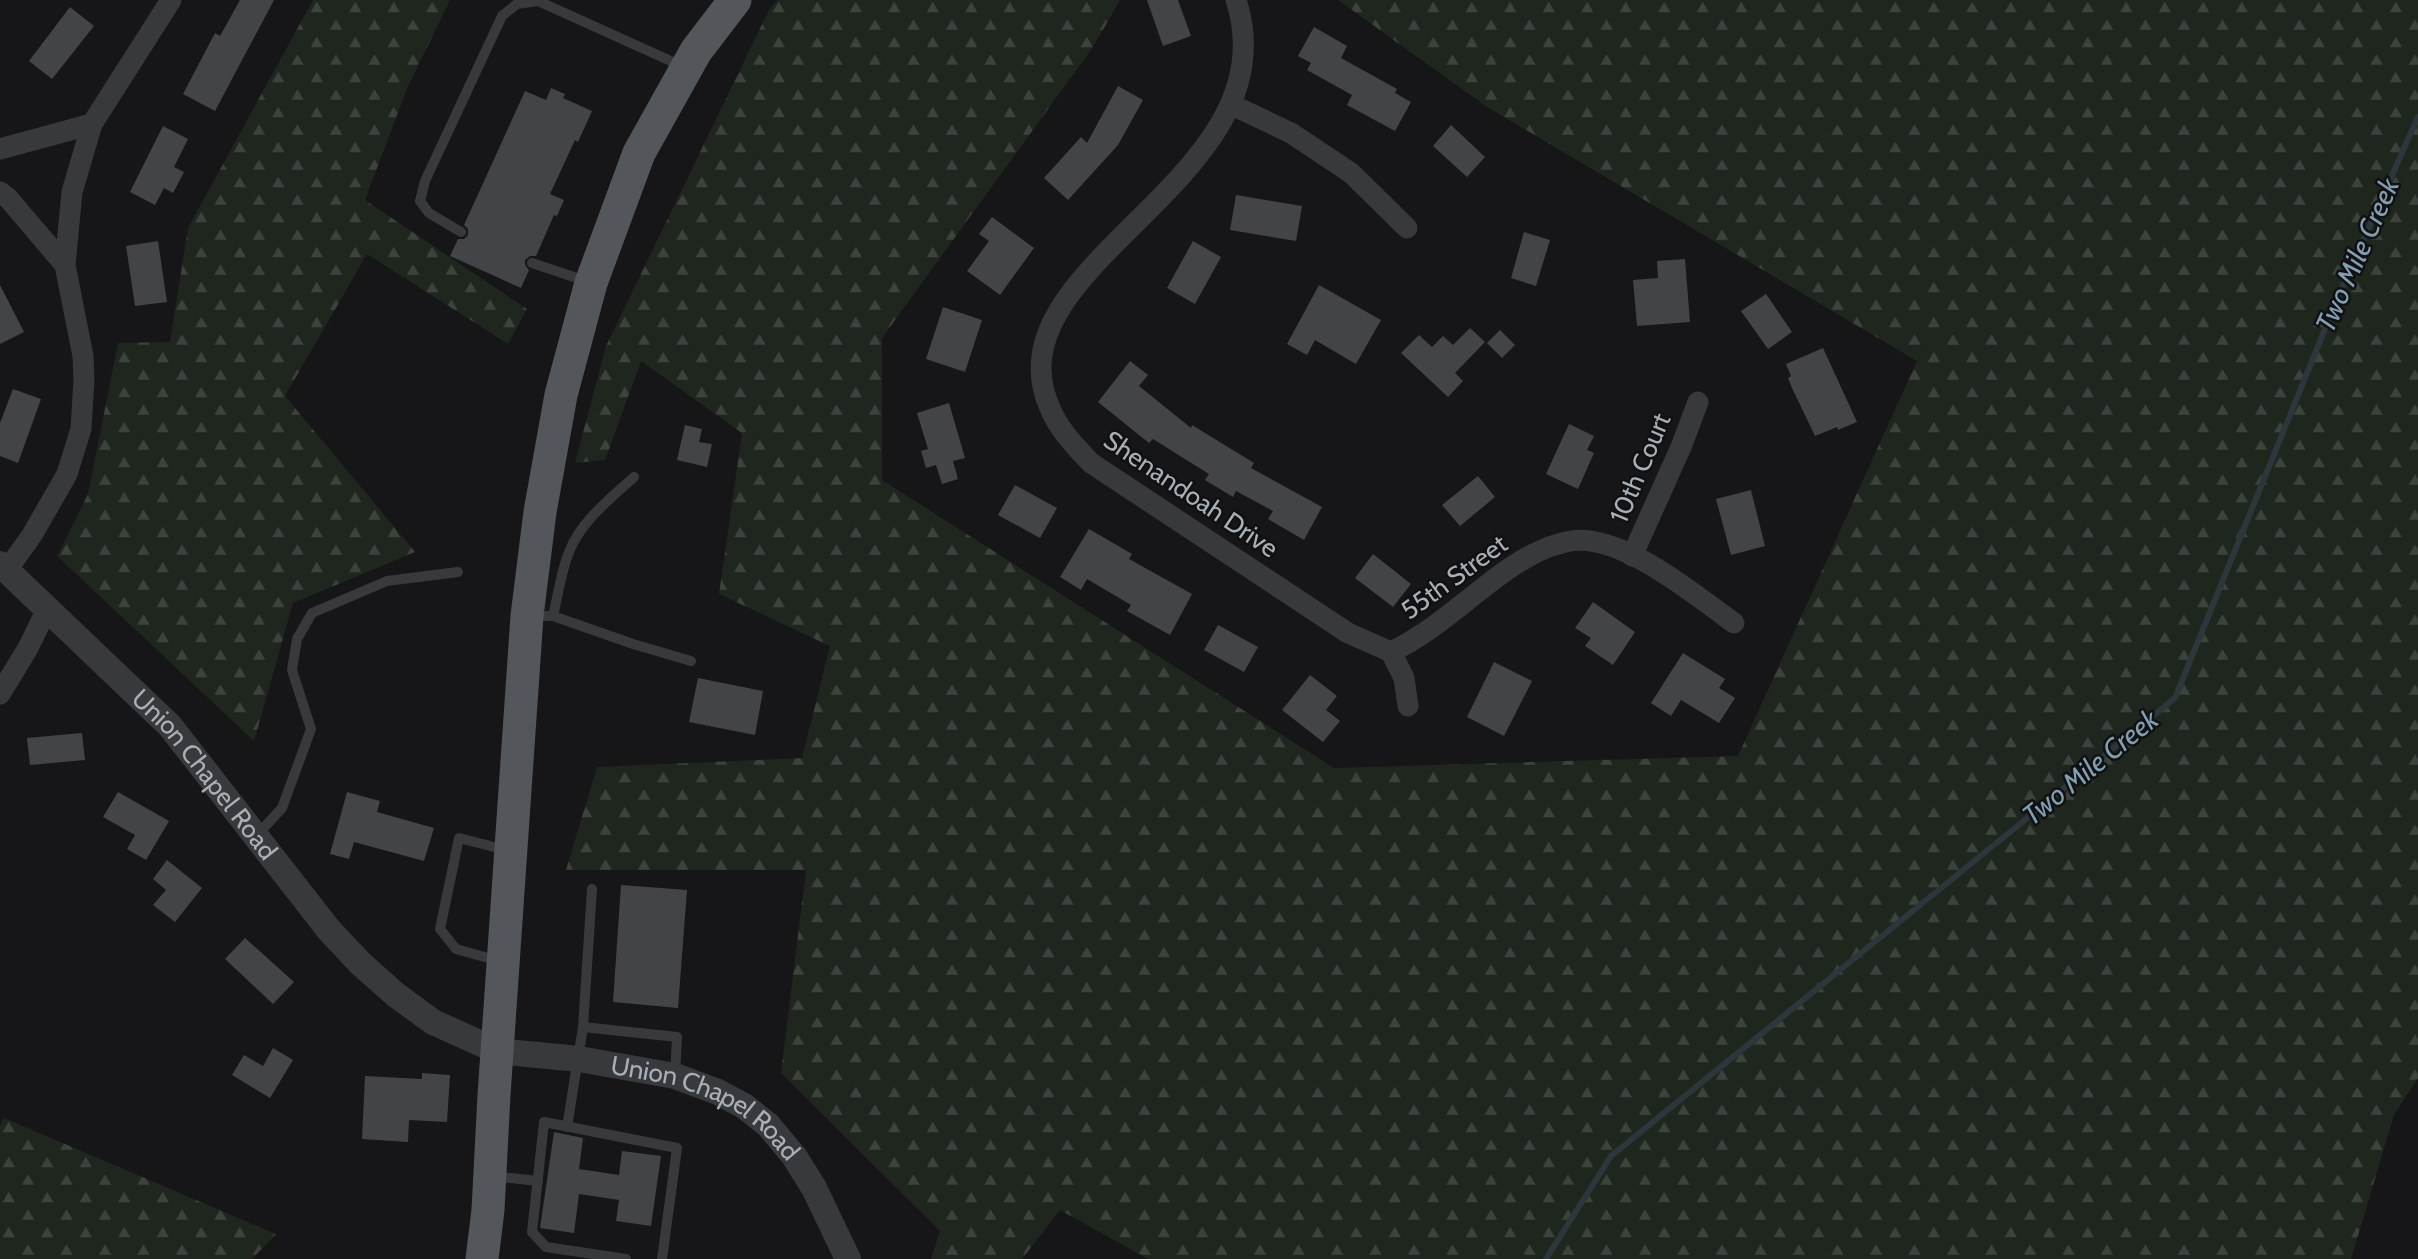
<svg xmlns="http://www.w3.org/2000/svg" width="2418" height="1259" viewBox="0 0 2418 1259" font-family="Cabin,sans-serif">
	<style>
		.forest { fill: url(#forest-firs) }
		.lines { fill: none; stroke-linecap: round; stroke-linejoin: round }
		.stream { stroke: #2c363b; stroke-width: 6 }
		.building { fill: #424448 }
		.service { stroke: #37393d; stroke-width: 10 }
		.minor { stroke: #37393d; stroke-width: 21 }
		.tertiary { stroke: #37393d; stroke-width: 26 }
		.primary { stroke: #53565b; stroke-width: 33 }
		.labels { text-anchor: middle; dominant-baseline: central; stroke-width: 5; stroke-linejoin: round; paint-order: stroke }
		.street-label { font-size: 26px; fill: #a8afb7; stroke: #111113 }
		.water-label { font-size: 28px; font-style: italic; fill: #80a0b1; stroke: #111113 }
	</style>
	<defs>
		<pattern id="forest-firs" width="22" height="20" patternUnits="userSpaceOnUse" patternTransform="scale(1.75)"><rect width="22" height="20" fill="#1e261e"/><path d="M5 1l3.5 6h-7zM16 11l3.5 6h-7z" fill="#3c433c"/></pattern>
	</defs>
	<rect width="100%" height="100%" fill="#161618"/>
	<g class="forest">
		<path d="M 313,0 L 450,0 L 408,86 L 365,200 L 527,309 L 508,344 L 367,254 L 285,396 L 415,552 L 293,603 L 254,741 L 57,556 L 88,494 L 118,343 L 170,342 L 188,228 Z"/>
		<path d="M 778,0 L 1120,0 L 1093,47 L 882,338 L 882,480 L 1334,768 L 1738,756 L 1917,361 L 1487,107 L 1338,0 L 2418,0 L 2418,1078 L 2394,1115 L 2351,1259 L 1148,1259 L 1060,1210 L 1022,1259 L 931,1259 L 940,1231 L 781,1073 L 806,870 L 566,870 L 597,767 L 802,758 L 830,646 L 719,594 L 742,433 L 641,361 L 605,460 L 575,463 L 606,346 L 769,10 Z"/>
		<path d="M 4,1118 L 276,1234 L 252,1259 L 0,1259 L 0,1126 Z"/>
	</g>
	<g class="lines">
		<path class="stream" d="M 1546,1259 L 1611,1156 L 2175,698 L 2340,292 L 2418,117"/>
	</g>
	<g class="building">
		<path d="M 240,0 L 274,0 L 215,111 L 183,94 L 215,33 L 220,36 Z"/>
		<path d="M 1147,0 L 1178,0 L 1191,36 L 1163,46 Z"/>
		<path d="M 70,7 L 94,26 L 52,79 L 29,61 Z"/>
		<path d="M 1314,27 L 1347,46 L 1341,58 L 1397,89 L 1395,93 L 1411,102 L 1395,131 L 1347,105 L 1352,95 L 1307,70 L 1311,63 L 1298,56 Z"/>
		<path d="M 1118,86 L 1143,100 L 1118,145 L 1068,200 L 1044,178 L 1081,137 L 1087,143 Z"/>
		<path d="M 551,88 L 565,94 L 563,98 L 592,111 L 578,142 L 575,140 L 550,194 L 564,200 L 557,216 L 554,215 L 536,256 L 530,256 L 525,260 L 525,265 L 529,270 L 521,288 L 450,256 L 458,239 L 464,239 L 468,235 L 468,229 L 464,225 L 525,91 L 546,100 Z"/>
		<path d="M 1451,125 L 1485,157 L 1467,177 L 1433,146 Z"/>
		<path d="M 163,126 L 188,139 L 174,167 L 184,172 L 173,193 L 164,188 L 155,205 L 130,192 Z"/>
		<path d="M 1236,195 L 1302,206 L 1296,241 L 1230,230 Z"/>
		<path d="M 992,217 L 1034,248 L 1000,295 L 967,271 L 989,241 L 979,234 Z"/>
		<path d="M 1524,232 L 1550,240 L 1536,286 L 1511,278 Z"/>
		<path d="M 158,241 L 167,302 L 135,306 L 126,246 Z"/>
		<path d="M 1193,241 L 1221,257 L 1195,304 L 1167,288 Z"/>
		<path d="M 1685,259 L 1690,322 L 1637,326 L 1633,280 L 1658,278 L 1657,261 Z"/>
		<path d="M 0,285 L 24,332 L 0,344 Z"/>
		<path d="M 1319,285 L 1381,320 L 1356,364 L 1315,340 L 1307,355 L 1287,344 Z"/>
		<path d="M 1766,294 L 1792,332 L 1768,349 L 1741,311 Z"/>
		<path d="M 943,307 L 982,320 L 965,372 L 926,359 Z"/>
		<path d="M 1470,328 L 1485,342 L 1455,373 L 1463,381 L 1448,397 L 1401,353 L 1419,335 L 1432,347 L 1443,336 L 1453,345 Z"/>
		<path d="M 1500,330 L 1515,345 L 1502,358 L 1487,343 Z"/>
		<path d="M 1823,348 L 1857,422 L 1838,430 L 1837,427 L 1815,436 L 1792,388 L 1788,378 L 1791,376 L 1786,364 Z"/>
		<path d="M 1130,361 L 1148,375 L 1139,386 L 1191,428 L 1192,425 L 1254,463 L 1251,468 L 1322,507 L 1304,540 L 1268,519 L 1273,511 L 1236,491 L 1233,497 L 1205,480 L 1209,474 L 1153,439 L 1149,443 L 1098,402 Z"/>
		<path d="M 13,389 L 41,399 L 18,463 L 0,456 L 0,423 Z"/>
		<path d="M 949,403 L 965,458 L 953,461 L 958,479 L 942,484 L 936,465 L 926,468 L 921,451 L 928,449 L 917,413 Z"/>
		<path d="M 1569,424 L 1594,436 L 1587,450 L 1594,453 L 1578,489 L 1546,474 Z"/>
		<path d="M 685,425 L 702,429 L 699,442 L 712,444 L 707,467 L 677,460 Z"/>
		<path d="M 1478,476 L 1495,497 L 1460,526 L 1442,505 Z"/>
		<path d="M 1015,485 L 1057,508 L 1040,538 L 998,515 Z"/>
		<path d="M 1751,490 L 1765,546 L 1731,555 L 1716,499 Z"/>
		<path d="M 1089,529 L 1132,554 L 1129,559 L 1192,594 L 1170,635 L 1127,611 L 1131,605 L 1087,579 L 1081,590 L 1060,577 Z"/>
		<path d="M 1373,554 L 1411,584 L 1393,607 L 1355,578 Z"/>
		<path d="M 1593,602 L 1635,632 L 1613,665 L 1585,646 L 1591,638 L 1575,628 Z"/>
		<path d="M 1218,625 L 1258,647 L 1244,672 L 1204,650 Z"/>
		<path d="M 1683,653 L 1725,679 L 1719,688 L 1735,698 L 1719,723 L 1681,700 L 1671,716 L 1651,703 Z"/>
		<path d="M 1494,662 L 1532,681 L 1504,736 L 1467,717 Z"/>
		<path d="M 1310,675 L 1337,696 L 1326,710 L 1340,721 L 1323,742 L 1282,710 Z"/>
		<path d="M 698,678 L 763,691 L 755,735 L 689,722 Z"/>
		<path d="M 82,733 L 85,760 L 30,765 L 27,738 Z"/>
		<path d="M 118,792 L 169,821 L 146,860 L 127,849 L 135,835 L 103,817 Z"/>
		<path d="M 347,792 L 380,801 L 377,812 L 434,828 L 424,861 L 354,842 L 349,859 L 330,854 Z"/>
		<path d="M 167,860 L 202,888 L 175,922 L 153,905 L 166,890 L 153,879 Z"/>
		<path d="M 621,885 L 687,890 L 678,1008 L 613,1002 Z"/>
		<path d="M 245,938 L 294,982 L 273,1004 L 225,959 Z"/>
		<path d="M 273,1048 L 293,1060 L 270,1098 L 232,1075 L 244,1055 L 263,1066 Z"/>
		<path d="M 422,1073 L 450,1075 L 447,1122 L 409,1120 L 408,1142 L 362,1139 L 365,1076 L 422,1079 Z"/>
		<path d="M 554,1132 L 583,1138 L 579,1169 L 619,1175 L 622,1151 L 661,1156 L 651,1226 L 616,1221 L 619,1200 L 579,1194 L 574,1233 L 540,1228 Z"/>
	</g>
	<g class="lines">
		<g class="service">
			<path d="M 461,232 L 429,213 L 420,201 L 425,181 L 502,16 L 517,4 L 538,1 L 684,67"/>
			<path d="M 532,263 L 586,281"/>
			<path d="M 530,616 L 553,616 C 558,595 561,572 569,552 C 581,521 610,499 634,477"/>
			<path d="M 553,616 L 633,644 L 691,661"/>
			<path d="M 257,835 L 282,808 L 311,729 L 292,670 L 297,639 L 312,613 L 387,581 L 458,572"/>
			<path d="M 499,961 L 456,949 L 440,929 L 459,838 L 506,850"/>
			<path d="M 583,1027 L 677,1037 L 675,1076"/>
			<path d="M 567,1127 L 583,1027 L 592,889"/>
			<path d="M 492,1176 L 538,1181"/>
			<path d="M 626,1259 L 546,1247 L 532,1232 L 544,1122 L 677,1148 L 662,1259"/>
		</g>
		<g class="minor">
			<path d="M 1236,0 C 1295,180 985,264 1050,408 C 1059,430 1075,446 1091,463 L 1348,633 L 1391,652 L 1404,678 L 1408,706"/>
			<path d="M 1232,105 L 1291,133 L 1351,173 L 1407,228"/>
			<path d="M 0,149 L 92,124 L 171,0"/>
			<path d="M 0,192 L 8,198 L 65,265 L 83,356 L 84,380 L 81,429 L 67,474 L 32,535 L 7,570"/>
			<path d="M 65,265 L 72,192 L 92,124"/>
			<path d="M 1632,556 L 1681,447 L 1698,402"/>
			<path d="M 1391,652 C 1425,636 1453,611 1483,588 C 1508,568 1539,546 1571,541 C 1621,533 1695,595 1734,623"/>
			<path d="M 0,694 L 28,648 L 47,609"/>
		</g>
		<path class="tertiary" id="s1" d="M 0,564 L 170,726 L 329,930 L 361,964 L 396,995 L 433,1022 L 497,1051 L 579,1059 L 675,1076 L 718,1092 L 744,1106 L 768,1125 L 794,1156 L 814,1188 L 848,1259"/>
		<path class="primary" d="M 482,1259 L 488,1210 L 494,1095 L 527,616 L 540,512 L 561,395 L 591,283 L 639,153 L 696,51 L 735,0"/>
	</g>
	<g class="labels">
		<g class="street-label">
			<text transform="translate(1640 468) rotate(-67)">10th Court</text>
			<text transform="translate(1191 494) rotate(34)">Shenandoah Drive</text>
			<text transform="translate(1454 577) rotate(-36)">55th Street</text>
			<text stroke="none"><textPath href="#s1" startOffset="294">Union Chapel Road</textPath></text>
			<text stroke="none"><textPath href="#s1" startOffset="924">Union Chapel Road</textPath></text>
		</g>
		<g class="water-label">
			<text transform="translate(2357 255) rotate(-66)">Two Mile Creek</text>
			<text transform="translate(2090 767) rotate(-39)">Two Mile Creek</text>
		</g>
	</g>
</svg>
